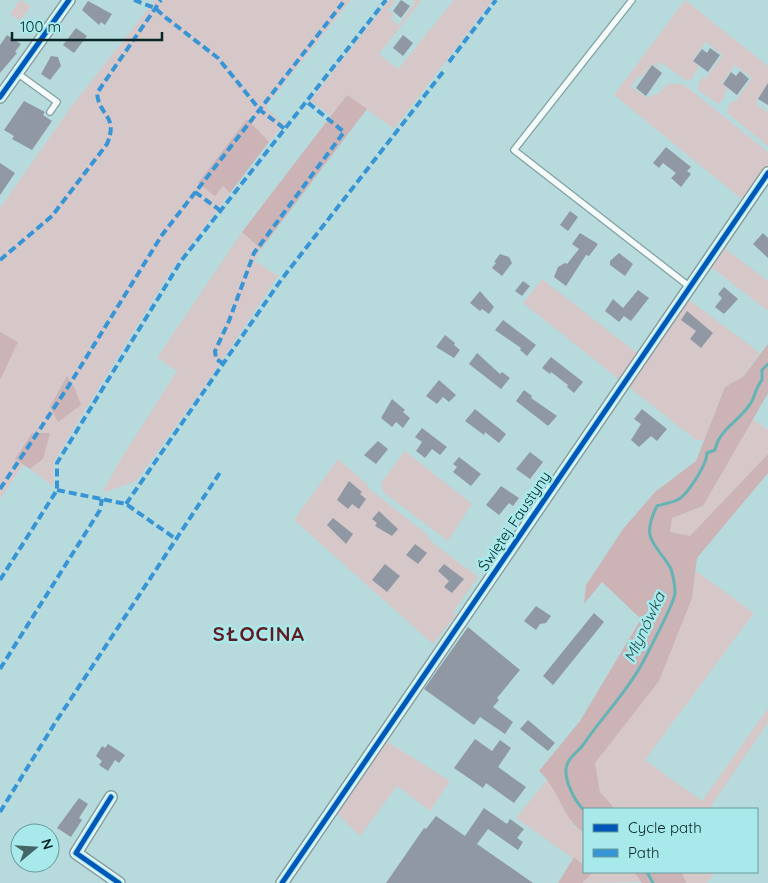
<svg xmlns="http://www.w3.org/2000/svg" width="768" height="883" viewBox="0 0 768 883" font-family="Quicksand,sans-serif">
	<style>
		.green { fill: #d6c8c9 }
		.forest { fill: #ccb3b5 }
		.lines { fill: none; stroke-linecap: round; stroke-linejoin: round }
		.stream { stroke: #64b3b6; stroke-width: 3 }
		.building { fill: #8f98a3 }
		.service-casing { stroke: #83a0a0; stroke-width: 8 }
		.minor-casing { stroke: #83a0a0; stroke-width: 14 }
		.service { stroke: #f4fafa; stroke-width: 5.5 }
		.minor { stroke: #f4fafa; stroke-width: 11 }
		.quiet { stroke: #3795d6; stroke-width: 4; stroke-dasharray: 8 4; stroke-linecap: butt }
		.cycleway-casing { stroke: #a8eaec; stroke-width: 8 }
		.cycleway { stroke: #0057b8; stroke-width: 5 }
		.labels { text-anchor: middle; dominant-baseline: central; stroke-width: 5; stroke-linejoin: round; paint-order: stroke }
		.street-label { font-size: 15px; fill: #082425; stroke: #a8eaec }
		.water-label { font-size: 16px; font-style: italic; fill: #285354; stroke: #a8eaec }
		.district-label { font-size: 20px; font-weight: bold; letter-spacing: 1px; fill: #5f1a21; stroke: #a8eaec }
	</style>
	<rect width="100%" height="100%" fill="#b7dbdd"/>
	<g class="green">
		<path d="M 20,0 L 31,6 L 20,21 L 10,14 Z"/>
		<path d="M 155,0 L 351,0 L 266,106 L 271,113 L 283,123 L 289,119 L 269,142 L 247,119 L 223,185 L 230,193 L 171,271 L 82,415 L 53,464 L 54,487 L 30,469 L 43,459 L 15,459 L 24,464 L 0,499 L 0,378 L 18,342 L 0,332 L 0,208 L 71,107 Z"/>
		<path d="M 389,0 L 396,1 L 388,10 L 394,15 L 391,19 L 399,25 L 415,2 L 413,0 L 422,0 L 379,54 L 398,69 L 454,0 L 493,0 L 394,129 L 347,95 L 331,116 L 310,101 Z"/>
		<path d="M 685,0 L 768,66 L 768,85 L 757,100 L 757,105 L 768,112 L 768,146 L 727,113 L 728,107 L 732,101 L 735,102 L 752,78 L 735,65 L 722,83 L 728,89 L 724,94 L 724,98 L 718,104 L 698,90 L 699,83 L 703,77 L 705,79 L 723,55 L 706,42 L 692,61 L 699,66 L 692,79 L 687,81 L 660,62 L 657,65 L 663,71 L 652,64 L 641,77 L 638,76 L 631,87 L 648,98 L 654,94 L 656,95 L 668,84 L 683,84 L 768,152 L 768,166 L 744,201 L 614,95 Z"/>
		<path d="M 242,232 L 261,249 L 255,261 L 278,276 L 203,389 L 136,481 L 102,493 L 122,457 L 177,371 L 157,358 Z"/>
		<path d="M 723,247 L 768,281 L 768,311 L 710,266 Z"/>
		<path d="M 542,279 L 638,354 L 620,380 L 523,303 Z"/>
		<path d="M 689,300 L 760,353 L 744,376 L 725,387 L 704,440 L 696,440 L 629,387 L 629,383 Z"/>
		<path d="M 753,419 L 768,430 L 768,454 L 690,536 L 670,532 L 672,518 L 703,506 Z"/>
		<path d="M 405,451 L 472,504 L 448,541 L 383,492 L 381,483 Z"/>
		<path d="M 338,459 L 368,485 L 367,487 L 429,536 L 428,539 L 478,577 L 453,612 L 456,615 L 433,644 L 294,520 Z"/>
		<path d="M 696,571 L 754,613 L 645,760 L 702,801 L 768,708 L 768,723 L 711,806 L 715,809 L 615,809 L 600,792 L 595,763 L 621,729 L 692,598 Z"/>
		<path d="M 386,741 L 450,781 L 430,811 L 397,786 L 360,836 L 336,813 Z"/>
		<path d="M 548,779 L 575,827 L 584,833 L 584,866 L 516,818 Z"/>
		<path d="M 590,872 L 634,872 L 643,882 L 582,883 Z"/>
		<path d="M 682,872 L 715,872 L 707,883 L 686,883 Z"/>
	</g>
	<g class="forest">
		<path d="M 347,95 L 367,109 L 261,249 L 242,232 Z"/>
		<path d="M 247,119 L 269,142 L 230,193 L 223,186 L 215,196 L 198,183 Z"/>
		<path d="M 0,332 L 18,342 L 1,378 L 0,378 Z"/>
		<path d="M 768,344 L 768,393 L 703,506 L 672,518 L 670,532 L 690,536 L 768,454 L 768,473 L 697,558 L 692,598 L 659,681 L 595,763 L 600,792 L 615,809 L 584,809 L 584,833 C 563,819 558,788 539,771 L 580,721 L 641,619 L 602,582 L 584,604 L 586,585 L 623,529 L 655,492 L 696,461 L 725,387 L 744,376 Z"/>
		<path d="M 67,376 L 75,389 L 81,405 L 58,422 L 50,407 Z"/>
		<path d="M 32,433 L 50,433 L 43,459 L 30,469 L 15,459 Z"/>
		<path d="M 574,857 L 584,866 L 584,872 L 592,873 L 582,883 L 558,883 Z"/>
		<path d="M 634,872 L 682,872 L 686,883 L 642,883 Z"/>
	</g>
	<g class="lines">
		<g class="stream">
			<path d="M 584,810 C 575,802 565,782 566,769 C 567,758 577,753 583,745 C 602,717 627,692 643,662 C 649,650 675,602 675,593 C 675,586 673,573 670,567 C 664,556 653,547 650,535 C 648,525 653,514 657,506 C 663,504 671,503 677,500 C 687,496 707,464 707,453 L 715,450 C 719,428 742,420 752,401 C 756,393 756,387 762,380 L 762,370 L 768,364"/>
			<path d="M 647,872 L 653,883"/>
		</g>
	</g>
	<g class="building">
		<path d="M 401,0 L 410,6 L 401,18 L 393,11 Z"/>
		<path d="M 88,1 L 112,14 L 105,25 L 101,22 L 99,25 L 82,10 Z"/>
		<path d="M 76,28 L 87,36 L 74,53 L 63,45 Z"/>
		<path d="M 7,35 L 21,44 L 15,52 L 17,53 L 0,73 L 0,45 Z"/>
		<path d="M 403,35 L 413,43 L 403,56 L 393,48 Z"/>
		<path d="M 710,48 L 720,55 L 708,72 L 693,61 L 702,49 L 707,53 Z"/>
		<path d="M 51,56 L 58,57 L 61,66 L 50,80 L 41,74 Z"/>
		<path d="M 652,65 L 662,73 L 646,96 L 636,88 Z"/>
		<path d="M 740,71 L 749,79 L 737,95 L 723,84 L 731,72 L 736,76 Z"/>
		<path d="M 768,83 L 768,105 L 758,99 Z"/>
		<path d="M 24,101 L 45,112 L 43,115 L 52,121 L 32,150 L 12,139 L 14,136 L 4,130 Z"/>
		<path d="M 666,147 L 691,167 L 687,171 L 691,174 L 681,187 L 671,178 L 676,173 L 663,163 L 659,168 L 653,163 Z"/>
		<path d="M 0,163 L 15,173 L 0,195 Z"/>
		<path d="M 570,211 L 578,217 L 568,231 L 560,225 Z"/>
		<path d="M 580,233 L 598,244 L 589,256 L 586,255 L 566,286 L 554,277 L 558,267 L 565,263 L 567,264 L 579,249 L 572,244 Z"/>
		<path d="M 763,233 L 768,238 L 768,258 L 753,244 Z"/>
		<path d="M 619,253 L 633,264 L 625,276 L 610,265 L 610,261 Z"/>
		<path d="M 500,254 L 509,257 L 512,263 L 502,276 L 492,268 L 496,263 L 494,262 Z"/>
		<path d="M 523,281 L 530,286 L 522,296 L 515,291 Z"/>
		<path d="M 724,287 L 738,299 L 724,314 L 715,307 L 722,298 L 718,294 Z"/>
		<path d="M 638,290 L 649,298 L 631,321 L 624,316 L 619,322 L 605,311 L 613,299 L 623,308 Z"/>
		<path d="M 480,291 L 494,307 L 489,314 L 482,309 L 480,311 L 470,303 Z"/>
		<path d="M 687,311 L 713,333 L 701,348 L 690,339 L 696,331 L 681,320 Z"/>
		<path d="M 503,320 L 536,345 L 527,356 L 520,350 L 521,348 L 495,330 Z"/>
		<path d="M 445,335 L 455,343 L 454,345 L 460,350 L 454,358 L 436,347 Z"/>
		<path d="M 477,353 L 500,374 L 502,372 L 510,378 L 501,389 L 469,364 Z"/>
		<path d="M 551,357 L 583,382 L 574,393 L 567,387 L 568,385 L 551,372 L 550,374 L 542,368 Z"/>
		<path d="M 439,380 L 456,395 L 449,402 L 443,397 L 437,404 L 426,396 Z"/>
		<path d="M 524,390 L 532,396 L 531,398 L 557,416 L 548,426 L 516,401 Z"/>
		<path d="M 392,399 L 405,410 L 403,412 L 410,418 L 403,428 L 396,422 L 392,427 L 381,418 Z"/>
		<path d="M 475,409 L 506,434 L 499,443 L 485,432 L 484,435 L 465,421 Z"/>
		<path d="M 642,409 L 667,429 L 657,441 L 651,436 L 639,447 L 631,440 L 641,424 L 634,419 Z"/>
		<path d="M 422,428 L 447,447 L 440,455 L 432,449 L 425,458 L 416,451 L 422,442 L 415,437 Z"/>
		<path d="M 378,441 L 388,449 L 376,464 L 364,455 Z"/>
		<path d="M 530,452 L 543,462 L 530,479 L 516,469 Z"/>
		<path d="M 459,457 L 481,474 L 471,486 L 453,472 L 457,467 L 453,464 Z"/>
		<path d="M 349,481 L 362,492 L 360,494 L 366,499 L 359,509 L 352,504 L 348,509 L 337,500 Z"/>
		<path d="M 501,486 L 519,498 L 513,506 L 509,503 L 499,515 L 486,505 Z"/>
		<path d="M 379,511 L 398,529 L 392,536 L 375,526 L 377,523 L 372,519 Z"/>
		<path d="M 333,518 L 353,534 L 346,544 L 327,525 Z"/>
		<path d="M 415,544 L 427,553 L 418,564 L 406,555 Z"/>
		<path d="M 385,564 L 400,576 L 387,592 L 372,580 Z"/>
		<path d="M 444,564 L 464,579 L 452,593 L 444,587 L 449,581 L 438,571 Z"/>
		<path d="M 536,606 L 551,616 L 546,623 L 540,624 L 536,630 L 524,621 Z"/>
		<path d="M 594,613 L 604,622 L 553,685 L 543,676 Z"/>
		<path d="M 468,627 L 520,670 L 497,698 L 499,700 L 493,707 L 513,722 L 505,734 L 480,717 L 474,725 L 424,689 Z"/>
		<path d="M 528,720 L 555,743 L 548,751 L 520,729 Z"/>
		<path d="M 475,739 L 492,751 L 500,740 L 511,748 L 498,767 L 526,787 L 514,803 L 486,783 L 483,788 L 454,768 Z"/>
		<path d="M 108,744 L 125,755 L 119,763 L 115,760 L 108,771 L 99,765 L 102,761 L 96,756 L 102,746 L 105,748 Z"/>
		<path d="M 79,798 L 88,804 L 79,818 L 82,820 L 71,837 L 57,828 Z"/>
		<path d="M 484,808 L 507,824 L 510,819 L 524,829 L 517,838 L 523,842 L 518,850 L 488,829 L 477,844 L 533,883 L 386,883 L 424,828 L 426,829 L 436,816 L 465,836 Z"/>
	</g>
	<g class="lines">
		<g class="service-casing">
			<g id="service">
				<path d="M 632,0 L 514,150 L 690,287"/>
				<path d="M 17,73 L 57,102 L 50,112"/>
			</g>
		</g>
		<g class="minor-casing">
			<g id="minor">
				<path d="M 0,97 L 69,0"/>
				<path d="M 111,797 L 76,853 L 119,883"/>
				<path d="M 282,883 L 768,173"/>
			</g>
		</g>
		<use href="#service" class="service"/>
		<use href="#minor" class="minor"/>
		<g class="quiet">
			<path d="M 134,0 L 155,8 L 165,17 L 218,58 L 260,110 L 285,129"/>
			<path d="M 449,62 L 496,0"/>
			<path d="M 195,192 L 221,211"/>
			<path d="M 0,260 L 52,216 L 107,144 C 119,115 99,117 97,93 L 161,0"/>
			<path d="M 224,364 L 216,359 L 215,351 L 229,321 L 254,253 L 344,132 L 306,101"/>
			<path d="M 0,489 L 68,387 L 162,235 L 345,0"/>
			<path d="M 57,490 L 126,504 L 176,539"/>
			<path d="M 126,504 L 281,280 L 443,72"/>
			<path d="M 0,580 L 57,490 L 57,463 L 181,261 L 386,0"/>
			<path d="M 0,669 L 100,510 L 102,499"/>
			<path d="M 0,812 L 55,723 L 221,471"/>
		</g>
		<g class="cycleway-casing">
			<g id="cycleway">
				<path d="M 0,97 L 69,0"/>
				<path d="M 111,797 L 76,853 L 119,883"/>
				<path d="M 282,883 L 768,173"/>
			</g>
		</g>
		<use href="#cycleway" class="cycleway"/>
	</g>
	<g class="labels">
		<g class="street-label">
			<text transform="translate(514 521) rotate(-56)">Świętej Faustyny</text>
		</g>
		<g class="water-label">
			<text transform="translate(644 627) rotate(-65)">Młynówka</text>
		</g>
		<g class="district-label">
			<text x="259" y="633">SŁOCINA</text>
		</g>
	</g>
	<rect x="583" y="808" width="175" height="65" fill="#a8eaec" stroke="#689b9c"/>
	<rect x="593" y="824" width="25" height="8" fill="#0057b8" stroke="#689b9c"/>
	<text x="628" y="833" font-size="15" fill="#082425">Cycle path</text>
	<rect x="593" y="849" width="25" height="8" fill="#3795d6" stroke="#689b9c"/>
	<text x="628" y="858" font-size="15" fill="#082425">Path</text>
	<g transform="translate(35 848) rotate(72)"><circle r="24" fill="#a8eaec" stroke="#689b9c"/>
	<path d="M0-4L9 19L0 12L-9 19Z" fill="#456465"/>
	<text y="-8" font-size="14" font-weight="bold" text-anchor="middle" fill="#082425">N</text>
	</g>
	<path d="M12 32v8h150v-8" fill="none" stroke="#082425" stroke-width="2.5"/>
	<text x="20" y="32" font-size="15" fill="#082425" stroke="#a8eaec" stroke-width="4" paint-order="stroke">100 m</text>
</svg>
